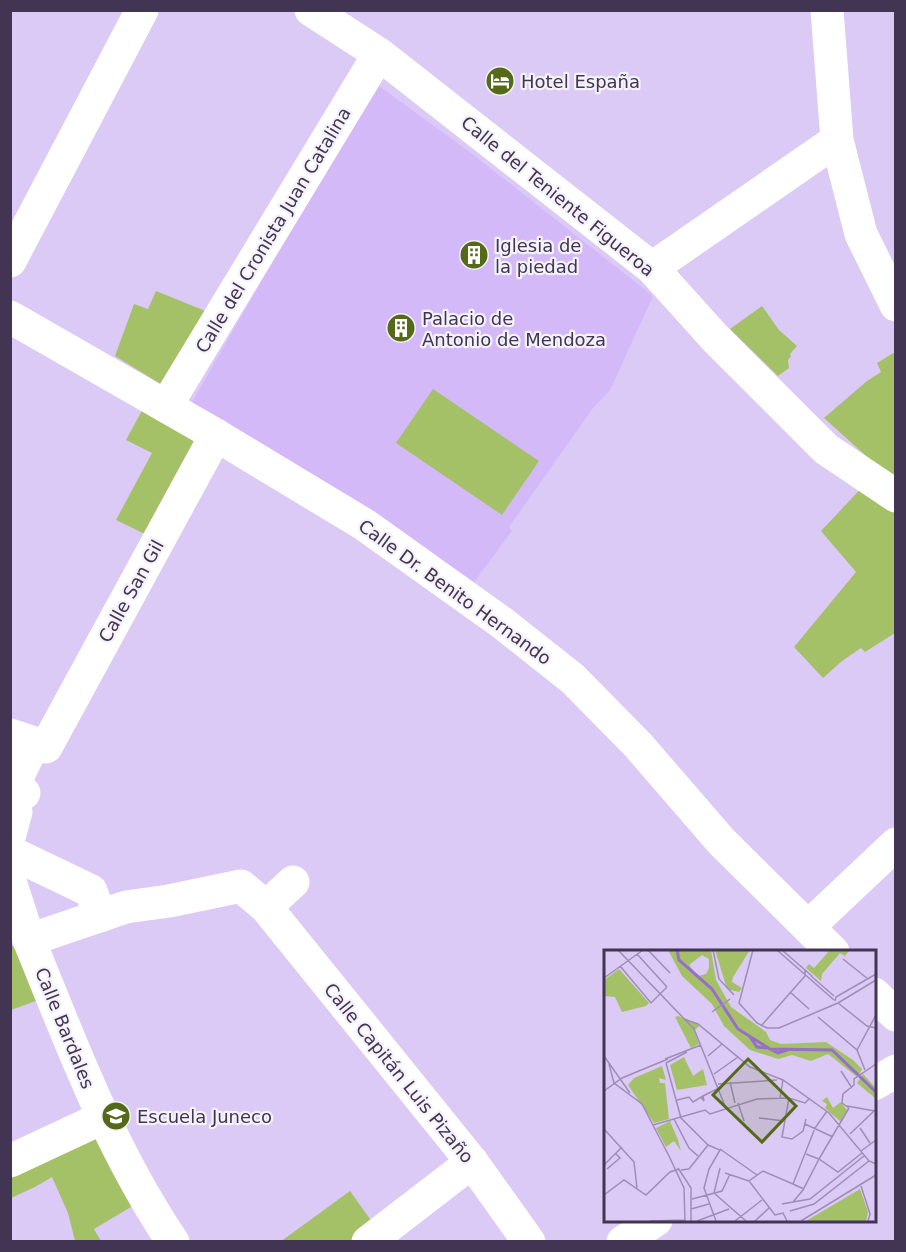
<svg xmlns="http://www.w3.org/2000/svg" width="906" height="1252" viewBox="0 0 906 1252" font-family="'DejaVu Sans',sans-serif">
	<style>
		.built { fill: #d4b9f9 }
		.grass { fill: #a5c168 }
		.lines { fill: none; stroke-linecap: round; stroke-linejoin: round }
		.minor { stroke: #fff; stroke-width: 33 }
		.labels { text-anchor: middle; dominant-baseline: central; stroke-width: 4.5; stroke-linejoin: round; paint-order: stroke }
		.poi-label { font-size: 18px; fill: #423553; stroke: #f5f2fa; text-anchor: start }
		.street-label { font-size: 18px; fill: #423553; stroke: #f5f2fa }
		.inset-river { fill: none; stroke: #986dcc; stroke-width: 3 }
		.inset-road { fill: none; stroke: #9e8eb5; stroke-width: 1.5 }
		.view { fill: #556a19; fill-opacity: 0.15; stroke: #556a19; stroke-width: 3 }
		.inset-edge { fill: none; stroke: #423553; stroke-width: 3 }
	</style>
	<rect width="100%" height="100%" fill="#dbc9f6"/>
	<path class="built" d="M 375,83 L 471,153 L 653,296 L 610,390 L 593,408 L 509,527 L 512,531 L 474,582 L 341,492 L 192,402 Z"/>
	<g class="grass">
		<path d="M 156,291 L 208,312 L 164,386 L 115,356 L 134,304 L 148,309 Z"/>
		<path d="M 762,306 L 779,330 L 797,346 L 790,354 L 791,356 L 788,360 L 789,368 L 778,376 L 730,329 Z"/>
		<path d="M 895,352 L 895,482 L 824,418 L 867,381 L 881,372 L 877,363 Z"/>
		<path d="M 433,389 L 539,461 L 502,515 L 396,443 Z"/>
		<path d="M 145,405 L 199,438 L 147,535 L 116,520 L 152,453 L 126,440 Z"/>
		<path d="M 869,480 L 895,513 L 895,633 L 865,652 L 861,648 L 842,661 L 823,678 L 794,647 L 856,572 L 821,531 Z"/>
		<path d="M 11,946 L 22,946 L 44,998 L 11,1010 Z"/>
		<path d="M 97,1127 L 141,1201 L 94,1229 L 101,1241 L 75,1241 L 68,1213 L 52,1177 L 35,1187 L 11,1198 L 10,1167 Z"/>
		<path d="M 350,1191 L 375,1226 L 353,1241 L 280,1242 Z"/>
	</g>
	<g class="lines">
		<g class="minor">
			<path d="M 311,10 L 379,54 L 652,268 L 716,339 L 826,449 L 896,496"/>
			<path d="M 827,10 L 837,140 L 861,234 L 896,305"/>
			<path d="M 10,261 L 142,10"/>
			<path d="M 652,268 L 837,140"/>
			<path d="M 10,317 L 216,435 L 365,525 L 501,622 L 573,679 L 638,745 L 721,841 L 833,952"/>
			<path d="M 166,406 L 379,54"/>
			<path d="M 10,735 L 34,743 L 12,788 L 24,793"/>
			<path d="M 46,747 L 216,435"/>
			<path d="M 10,834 L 16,812"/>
			<path d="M 10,858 L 18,856 L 91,891 L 100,916"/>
			<path d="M 10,881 L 29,940 L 126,907 L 169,901 L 241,886 L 266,907 L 293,882"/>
			<path d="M 266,907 L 472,1162 L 529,1242"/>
			<path d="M 808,927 L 896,844"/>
			<path d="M 29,940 C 71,1043 110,1149 173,1242"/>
			<path d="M 874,994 L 896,1015"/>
			<path d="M 874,1084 L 896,1071"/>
			<path d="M 10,1161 L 102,1118"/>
			<path d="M 368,1242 L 472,1162"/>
			<path d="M 623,1242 L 656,1220"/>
		</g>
	</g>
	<defs>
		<g id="hotel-disc" transform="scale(1.5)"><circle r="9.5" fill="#556a19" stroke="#f5f2fa"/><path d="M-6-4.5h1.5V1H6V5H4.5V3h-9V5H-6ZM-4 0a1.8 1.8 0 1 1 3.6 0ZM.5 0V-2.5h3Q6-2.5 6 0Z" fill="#fff"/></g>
		<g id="building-disc" transform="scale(1.5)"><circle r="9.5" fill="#556a19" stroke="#f5f2fa"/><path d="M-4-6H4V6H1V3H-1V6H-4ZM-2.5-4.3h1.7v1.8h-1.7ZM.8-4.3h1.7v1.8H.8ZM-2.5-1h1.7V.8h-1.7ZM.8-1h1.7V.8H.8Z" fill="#fff"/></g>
		<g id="school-disc" transform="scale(1.5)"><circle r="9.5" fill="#556a19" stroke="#f5f2fa"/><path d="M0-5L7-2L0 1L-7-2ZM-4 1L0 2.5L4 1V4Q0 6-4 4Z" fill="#fff"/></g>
	</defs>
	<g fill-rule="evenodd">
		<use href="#hotel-disc" x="500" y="81"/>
		<use href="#building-disc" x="474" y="255"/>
		<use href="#building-disc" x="401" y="328"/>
		<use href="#school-disc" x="116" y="1116"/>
	</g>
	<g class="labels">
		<g class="poi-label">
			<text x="521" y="81">Hotel España</text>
			<text x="495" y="245">Iglesia de<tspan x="495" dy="21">la piedad</tspan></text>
			<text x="422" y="318">Palacio de<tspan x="422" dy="21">Antonio de Mendoza</tspan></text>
			<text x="137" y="1116">Escuela Juneco</text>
		</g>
		<g class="street-label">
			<text transform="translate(558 196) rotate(39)">Calle del Teniente Figueroa</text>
			<text transform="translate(273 230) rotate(-59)">Calle del Cronista Juan Catalina</text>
			<text transform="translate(131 591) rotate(-61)">Calle San Gil</text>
			<text transform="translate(455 592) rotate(36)">Calle Dr. Benito Hernando</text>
			<text transform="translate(65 1028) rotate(68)">Calle Bardales</text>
			<text transform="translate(399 1073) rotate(51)">Calle Capitán Luis Pizaño</text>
		</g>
	</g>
	<g transform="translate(604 950)">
		<rect width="272" height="272" fill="#dbc9f6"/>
		<path d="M 64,0 L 107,0 L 112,30 L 127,57 L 162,82 L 166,90 L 177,94 L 222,92 L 249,110 L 258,119 L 256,123 L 252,126 L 224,104 L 207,111 L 188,105 L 174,109 L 146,100 L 120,76 L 108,54 L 78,26 ZM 98,5 L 105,9 L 105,18 L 102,24 L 94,26 L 85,15 ZM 111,0 L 146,0 L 129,27 L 128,32 L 138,38 L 135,42 L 123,39 ZM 226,0 L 246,0 L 241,6 L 236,3 L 218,24 L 217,31 L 202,18 L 205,14 L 210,18 ZM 15,19 L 45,53 L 42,56 L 18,62 L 11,47 L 0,46 L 0,30 ZM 74,66 L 96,75 L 90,81 L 95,94 L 87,98 L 71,67 ZM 58,116 L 62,130 L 55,128 L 56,133 L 61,133 L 65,169 L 50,173 L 24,135 L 30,128 ZM 259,124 L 271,137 L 271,148 L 253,133 ZM 223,147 L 229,158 L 237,152 L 243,160 L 237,172 L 221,158 L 223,154 L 218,151 ZM 66,171 L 74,190 L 77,201 L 70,191 L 62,197 L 52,178 ZM 256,239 L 264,262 L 262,271 L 202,271 Z" fill="#a5c168" fill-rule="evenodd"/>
		<path d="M 80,107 L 89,126 L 99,119 L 103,135 L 73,140 L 66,115 Z" fill="#a5c168"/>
		<path class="inset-river" d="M 73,0 L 75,10 L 108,39 L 134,79 L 166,99 L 228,100 L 272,142M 146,87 L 153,97 L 163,98M 166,99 L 174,103 L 183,100"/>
		<path class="inset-road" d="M 14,0 L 90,79 L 121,156M 44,0 L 66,23M 109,0 L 115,29 L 130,45M 149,0 L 135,53 L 153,73 L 163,78 L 175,78 L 234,53 L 272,30M 173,0 L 230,50M 178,0 L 208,26M 33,4 L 63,37M 239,9 L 264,29M 16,16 L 47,53 L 63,37M 207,26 L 230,46M 0,28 L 39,0M 186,42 L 205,59M 231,51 L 232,47 L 272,24M 234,53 L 263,76 L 272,78M 108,62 L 126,49M 214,67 L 253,100 L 261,120M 80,69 L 94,74 L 146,117 L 179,130 L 225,163 L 265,211 L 272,214M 157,76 L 201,26 L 201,20M 253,100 L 272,65M 0,106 L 26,143M 104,106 L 118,94M 61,109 L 97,95M 62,113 L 77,168 L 104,195M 62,113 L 83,102M 5,114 L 10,133 L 38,154 L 65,206 L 80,238 L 81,271M 237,121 L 248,138M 110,124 L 134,107M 126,132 L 131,153M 114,134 L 173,130M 0,141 L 18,128 L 64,109M 97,147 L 100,151 L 99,146 L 115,138M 176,148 L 179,130M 185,148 L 178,187 L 188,189 L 199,181 L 202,169M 73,150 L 85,147 L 89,152 L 99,146M 134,153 L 140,171M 243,156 L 271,161M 245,158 L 238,153 L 239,144 L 250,135 L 250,129 L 272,114M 155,168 L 180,171M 70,169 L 85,198 L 94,206M 201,174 L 229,187M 49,175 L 101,160 L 106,164 L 153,149 L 185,148 L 201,153 L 205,149M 256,178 L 266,193M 0,179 L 30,212 L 33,238M 246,184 L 270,161M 104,195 L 116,200 L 105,219 L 100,238 L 112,271M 116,199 L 153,225M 257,201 L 272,190M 202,204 L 215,209 L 245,158M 0,215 L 18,197M 74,218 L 87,238 L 87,271M 116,218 L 110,243 L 142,271M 3,219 L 16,208 L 12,204M 77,220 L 85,219 L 104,195M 121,223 L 145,231M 257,236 L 266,264 L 264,271M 200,239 L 189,234 L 211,178 L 223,161M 0,245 L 20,230 L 42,245 L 66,222 L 75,219M 88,249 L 118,241 L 126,224M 189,252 L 206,249 L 260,206M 178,254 L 189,252 L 199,240 L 215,209 L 234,222 L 258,203M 87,259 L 105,254M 186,261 L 210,254 L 265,211M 46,271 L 81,270M 93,271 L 125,259M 131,271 L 158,250M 151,271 L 165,258M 183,271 L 179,263 L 171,265 L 145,231 L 159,221 L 189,234M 197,271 L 272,225"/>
		<path class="view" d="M 144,109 L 192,156 L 158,192 L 109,145 Z"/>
		<rect width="272" height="272" class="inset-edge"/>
	</g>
	<rect width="906" height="1252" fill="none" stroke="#423553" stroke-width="24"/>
</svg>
